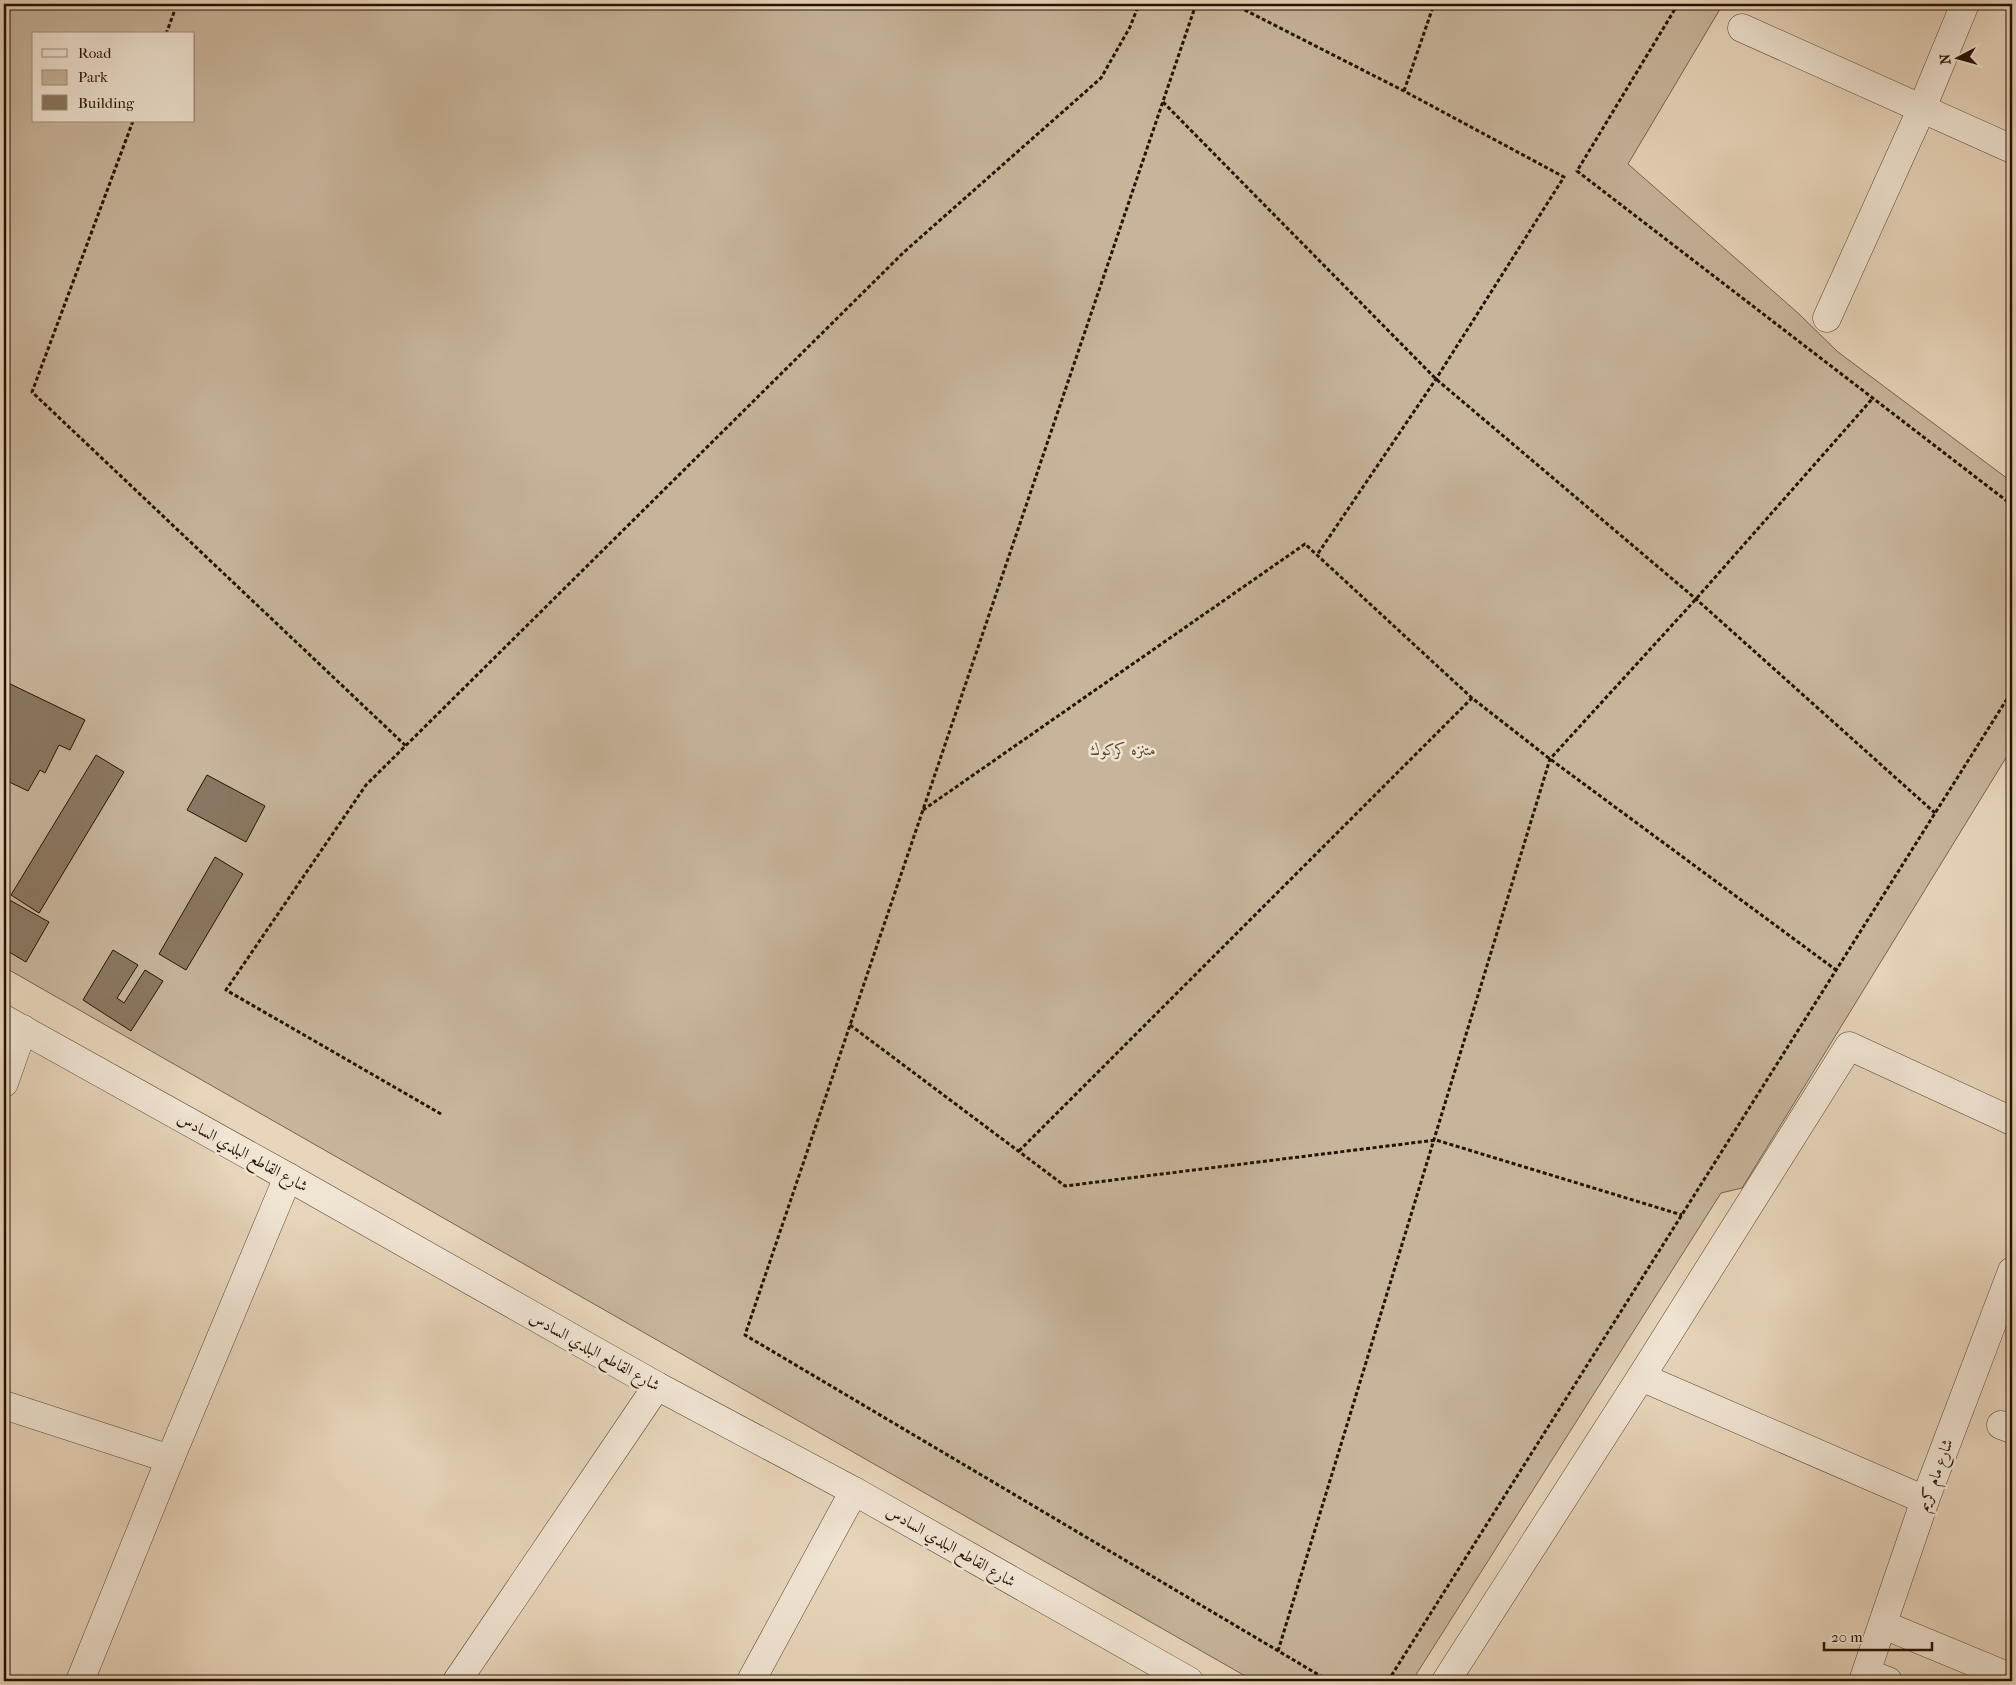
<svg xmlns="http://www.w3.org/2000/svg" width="2016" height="1685" viewBox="0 0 2016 1685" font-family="'IM FELL French Canon',Amiri,serif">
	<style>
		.green { fill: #c7b49b; stroke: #76634e; fill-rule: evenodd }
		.building { fill: #8a7761; stroke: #251200 }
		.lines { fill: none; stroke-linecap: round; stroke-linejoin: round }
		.minor-casing { stroke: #56432f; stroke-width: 29 }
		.path { stroke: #251200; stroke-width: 3; stroke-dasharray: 4 2.5; stroke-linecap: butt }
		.minor { stroke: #f0e4d3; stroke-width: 28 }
		.labels { text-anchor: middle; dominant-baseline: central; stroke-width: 5; stroke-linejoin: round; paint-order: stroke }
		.park-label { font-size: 16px; font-style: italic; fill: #5e4b36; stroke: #f0e4d3 }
		.street-label { font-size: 16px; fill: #251200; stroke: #f0e4d3 }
	</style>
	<rect width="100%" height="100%" fill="#e8d5bb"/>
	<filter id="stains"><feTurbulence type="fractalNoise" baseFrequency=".004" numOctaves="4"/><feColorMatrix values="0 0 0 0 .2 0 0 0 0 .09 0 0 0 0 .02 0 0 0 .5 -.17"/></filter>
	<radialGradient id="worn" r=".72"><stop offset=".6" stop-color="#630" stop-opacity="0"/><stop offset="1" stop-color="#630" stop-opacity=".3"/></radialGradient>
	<path class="green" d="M 4,4 L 1723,4 L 1628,164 L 1798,313 L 1838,352 L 2012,482 L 2012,748 L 1742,1188 L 1721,1193 L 1412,1681 L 1254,1681 L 4,967 ZM 34,34 L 194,34 L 194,121 L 34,121 Z"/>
	<g class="building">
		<path d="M 4,681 L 85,720 L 70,750 L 59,745 L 45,773 L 40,770 L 28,791 L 5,780 L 4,782 Z"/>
		<path d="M 96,755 L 124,772 L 39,913 L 11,895 Z"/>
		<path d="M 207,775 L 265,806 L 246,842 L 187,810 Z"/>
		<path d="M 215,857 L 243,874 L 186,970 L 159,954 Z"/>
		<path d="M 6,898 L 49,922 L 26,962 L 4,949 L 4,902 Z"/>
		<path d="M 113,950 L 138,965 L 117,998 L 124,1003 L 145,970 L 163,981 L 131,1031 L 83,1000 Z"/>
	</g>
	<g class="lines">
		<g class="minor-casing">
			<g id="minor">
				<path d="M 1742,28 L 2012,149"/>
				<path d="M 1827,318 L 1922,108 L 1965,4"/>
				<path d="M 4,1019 L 288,1177 L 657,1386 L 854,1491 L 1189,1681"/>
				<path d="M 4,1083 L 23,1029"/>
				<path d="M 1641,1377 L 1925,1500"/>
				<path d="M 4,1405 L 170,1459"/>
				<path d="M 2001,1425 L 2012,1429"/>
				<path d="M 1884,1625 L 2012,1678"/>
				<path d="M 1867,1673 L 1888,1681"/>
				<path d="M 80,1681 L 170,1459 L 288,1177"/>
				<path d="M 457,1681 L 657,1386"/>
				<path d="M 751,1681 L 854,1491"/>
				<path d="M 1446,1681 L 1641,1377 L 1849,1046 L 2012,1121"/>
				<path d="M 1863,1681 L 1925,1500 L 2012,1271"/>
			</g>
		</g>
		<g class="path">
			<path d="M 1196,4 L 745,1335 L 1329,1681"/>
			<path d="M 1233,4 L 1404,91 L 1564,177 L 1436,379 L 1317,555"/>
			<path d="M 1678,4 L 1577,171 L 2012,505"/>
			<path d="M 166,34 L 177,4"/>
			<path d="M 1404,91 L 1434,4"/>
			<path d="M 1163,102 L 1436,379 L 1696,599 L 1935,813"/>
			<path d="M 133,121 L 32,392 L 406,746"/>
			<path d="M 923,810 L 1305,544 L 1472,698 L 1550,759 L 1836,970"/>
			<path d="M 850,1025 L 1065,1186 L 1436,1140 L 1682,1215"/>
			<path d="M 441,1114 L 226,990 L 366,785 L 904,252 L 1101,78 L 1130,27 L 1139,4"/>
			<path d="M 1019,1151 L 1472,698"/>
			<path d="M 1278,1651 L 1550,759 L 1696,599 L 1873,398"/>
			<path d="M 1388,1681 L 2012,691"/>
		</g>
		<use href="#minor" class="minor"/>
	</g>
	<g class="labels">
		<g class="park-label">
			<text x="1123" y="749">متنزه كركوك</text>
		</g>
		<g class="street-label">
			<text transform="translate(243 1152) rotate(29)">شارع القاطع البلدي السادس</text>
			<text transform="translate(595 1351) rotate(29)">شارع القاطع البلدي السادس</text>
			<text transform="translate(1935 1475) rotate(-70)">شارع مام كريم</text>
			<text transform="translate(951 1546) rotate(30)">شارع القاطع البلدي السادس</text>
		</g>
	</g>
	<rect width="2016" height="1685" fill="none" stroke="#e8d5bb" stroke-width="20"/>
	<rect x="5" y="5" width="2006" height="1675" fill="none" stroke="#251200" stroke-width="2.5"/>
	<rect x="10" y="10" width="1996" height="1665" fill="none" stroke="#251200"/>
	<rect x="32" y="32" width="162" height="90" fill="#f0e4d3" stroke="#9f907f"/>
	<rect x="42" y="49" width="25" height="8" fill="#f0e4d3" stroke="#9f907f"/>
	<text x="78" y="58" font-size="15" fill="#251200">Road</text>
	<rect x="42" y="70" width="25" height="15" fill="#c7b49b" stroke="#9f907f"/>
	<text x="78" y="82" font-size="15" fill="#251200">Park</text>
	<rect x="42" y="95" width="25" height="15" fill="#8a7761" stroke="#9f907f"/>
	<text x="78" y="108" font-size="15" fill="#251200">Building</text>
	<g transform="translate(1958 58) rotate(264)" stroke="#f0e4d3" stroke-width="4" paint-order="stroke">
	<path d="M0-4L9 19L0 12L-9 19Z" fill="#251200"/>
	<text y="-8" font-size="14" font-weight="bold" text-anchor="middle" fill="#251200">N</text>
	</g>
	<path d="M1824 1642v8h108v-8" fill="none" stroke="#251200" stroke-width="2.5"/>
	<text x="1831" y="1642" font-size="15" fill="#251200" stroke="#f0e4d3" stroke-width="4" paint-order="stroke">20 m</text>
	<rect width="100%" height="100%" filter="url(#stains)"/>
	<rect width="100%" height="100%" fill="url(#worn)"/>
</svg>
